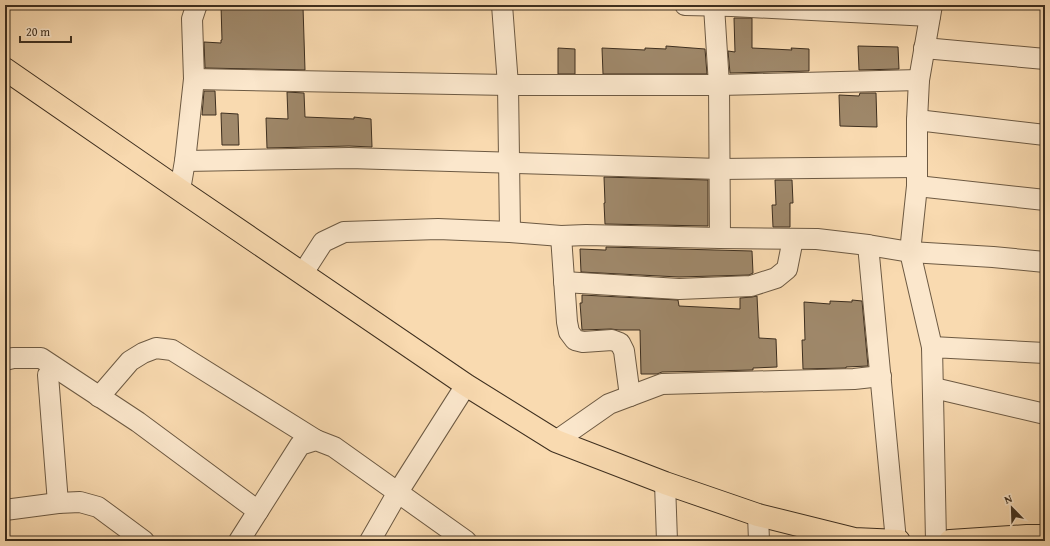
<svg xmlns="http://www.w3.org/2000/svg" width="1050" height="546" viewBox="0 0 1050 546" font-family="'Gentium Book Plus',serif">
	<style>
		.building { fill: #9f886a; stroke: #3e2f1f }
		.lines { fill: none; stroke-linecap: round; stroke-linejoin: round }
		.minor-casing { stroke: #6d5a43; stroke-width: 22 }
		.major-casing { stroke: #3e2f1f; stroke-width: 24 }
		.minor { stroke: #fbe7cc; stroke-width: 20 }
		.major { stroke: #f9dab0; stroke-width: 22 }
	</style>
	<rect width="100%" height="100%" fill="#f9dab0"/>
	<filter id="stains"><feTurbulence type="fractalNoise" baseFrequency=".005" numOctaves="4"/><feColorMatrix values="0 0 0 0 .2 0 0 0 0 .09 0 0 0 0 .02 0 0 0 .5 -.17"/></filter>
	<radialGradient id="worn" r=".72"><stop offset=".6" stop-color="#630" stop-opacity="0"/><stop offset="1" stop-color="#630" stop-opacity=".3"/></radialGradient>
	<g class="building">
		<path d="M 221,5 L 265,7 L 265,5 L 303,7 L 305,70 L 205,68 L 204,42 L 221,43 L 221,40 L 222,40 Z"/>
		<path d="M 734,18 L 752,18 L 752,48 L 792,50 L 791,48 L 809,49 L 809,71 L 730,73 L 728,51 L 735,52 Z"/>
		<path d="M 666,46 L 705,49 L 707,74 L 603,74 L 602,48 L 645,50 L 645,48 L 666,49 Z"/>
		<path d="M 858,46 L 898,47 L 899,69 L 859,70 Z"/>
		<path d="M 558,48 L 575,49 L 575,74 L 558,74 Z"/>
		<path d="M 204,91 L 215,91 L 216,115 L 202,115 Z"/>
		<path d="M 287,92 L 304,93 L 305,117 L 354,119 L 354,117 L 371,119 L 372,147 L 349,146 L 267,148 L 266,118 L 288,119 Z"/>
		<path d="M 860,93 L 876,93 L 877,127 L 840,126 L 839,95 L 859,96 Z"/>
		<path d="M 221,113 L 238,114 L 239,145 L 222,145 Z"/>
		<path d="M 604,177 L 708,180 L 708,226 L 605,224 L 604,203 L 605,203 Z"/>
		<path d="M 775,180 L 792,180 L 793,203 L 790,203 L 790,227 L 773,227 L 772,205 L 776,205 Z"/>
		<path d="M 606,247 L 752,251 L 753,273 L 749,275 L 679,277 L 581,272 L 580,249 L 604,250 L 606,250 Z"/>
		<path d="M 582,295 L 678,300 L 679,306 L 740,309 L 740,298 L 752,297 L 757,296 L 759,338 L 776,339 L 777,367 L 753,368 L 753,370 L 662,372 L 657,374 L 641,374 L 640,330 L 619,330 L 611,329 L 582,330 L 580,303 L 582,303 Z"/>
		<path d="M 852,300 L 862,301 L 868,366 L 846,367 L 846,368 L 803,369 L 802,340 L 805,340 L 804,302 L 830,304 L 830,301 L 852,302 Z"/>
	</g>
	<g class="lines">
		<g class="minor-casing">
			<g id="minor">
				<path d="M 502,5 L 508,85 L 510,232"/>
				<path d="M 685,5 L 732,6 L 930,16"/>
				<path d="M 932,5 L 919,80 L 917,120 L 917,186 L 910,252 L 932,347"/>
				<path d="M 714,6 L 719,85 L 720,238"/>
				<path d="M 924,48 L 1045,59"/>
				<path d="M 194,79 L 508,85 L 719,85 L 919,80"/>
				<path d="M 917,120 L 1045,135"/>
				<path d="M 185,161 L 349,158 L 720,169 L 917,167"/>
				<path d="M 917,186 L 1045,200"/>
				<path d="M 180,190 L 185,161 L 194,79 L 192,19 L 196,7 L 197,5"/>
				<path d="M 561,236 L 567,322 L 569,332 L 575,340 L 583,342 L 612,340 L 620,343 L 624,351 L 630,396"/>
				<path d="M 868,245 L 896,541"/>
				<path d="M 303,273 L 323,242 L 344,232 L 438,229 L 510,232 L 561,236 L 586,235 L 720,238 L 817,239 L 868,245 L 910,252 L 993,257 L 1045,262"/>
				<path d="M 564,282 L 679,289 L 751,286 L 776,278 L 787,269 L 793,239"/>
				<path d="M 5,360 L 13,358 L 41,358 L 138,422 L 258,511"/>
				<path d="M 48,375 L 58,503"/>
				<path d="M 934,388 L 1045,414"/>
				<path d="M 99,397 L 130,361 L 143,353 L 156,348 L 172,350 L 316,440"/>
				<path d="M 556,441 L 609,404 L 662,384 L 854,379 L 881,376"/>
				<path d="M 665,483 L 667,541"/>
				<path d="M 5,510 L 58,503 L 80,502 L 98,507 L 144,541"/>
				<path d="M 758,515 L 759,541"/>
				<path d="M 239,541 L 300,445 L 316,440 L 334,447 L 466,541"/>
				<path d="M 370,541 L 398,492 L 466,385"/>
				<path d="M 936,541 L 932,347 L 1045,353"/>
			</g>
		</g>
		<g class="major-casing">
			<g id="major">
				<path d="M 5,69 L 180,190 L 466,385 L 556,441 L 665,483 L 758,515 L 854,539 L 899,541"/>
				<path d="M 950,541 L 1027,536 L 1045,536"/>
			</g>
		</g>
		<use href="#minor" class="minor"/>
		<use href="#major" class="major"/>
	</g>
	<rect width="1050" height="546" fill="none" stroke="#f9dab0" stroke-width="20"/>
	<rect x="6" y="6" width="1038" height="534" fill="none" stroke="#3e2f1f" stroke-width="2"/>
	<rect x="10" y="10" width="1030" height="526" fill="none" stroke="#3e2f1f"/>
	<g transform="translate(1012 508) rotate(337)" stroke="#fbe7cc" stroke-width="3" paint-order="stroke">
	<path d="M0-3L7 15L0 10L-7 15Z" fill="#3e2f1f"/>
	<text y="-6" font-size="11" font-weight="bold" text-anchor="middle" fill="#3e2f1f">N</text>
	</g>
	<path d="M20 36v6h51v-6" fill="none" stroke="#3e2f1f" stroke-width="2"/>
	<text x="26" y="36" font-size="12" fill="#3e2f1f" stroke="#fbe7cc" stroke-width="3" paint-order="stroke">20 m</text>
	<rect width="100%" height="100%" filter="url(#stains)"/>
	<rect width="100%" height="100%" fill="url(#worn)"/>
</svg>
